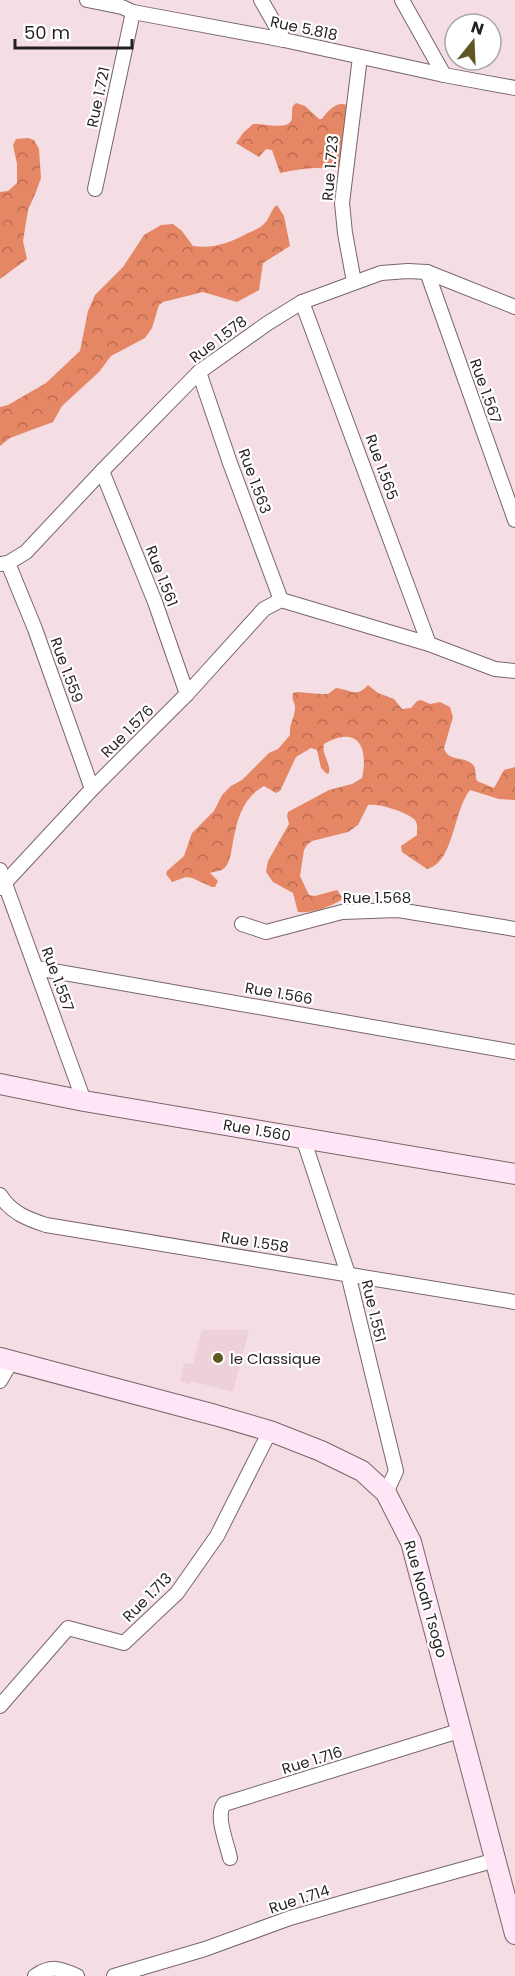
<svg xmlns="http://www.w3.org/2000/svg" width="515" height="1976" viewBox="0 0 515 1976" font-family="Poppins,sans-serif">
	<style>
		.built { fill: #eed0d8 }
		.forest { fill: url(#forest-crowns) }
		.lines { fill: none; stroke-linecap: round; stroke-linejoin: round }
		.street-casing { stroke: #78666a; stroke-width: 16 }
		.secondary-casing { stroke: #78666a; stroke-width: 22 }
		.street { stroke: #fff; stroke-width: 14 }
		.secondary { stroke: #ffe5f6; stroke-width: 20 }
		.poi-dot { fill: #605723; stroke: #fff; stroke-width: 2 }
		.labels { text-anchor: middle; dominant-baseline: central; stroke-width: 4.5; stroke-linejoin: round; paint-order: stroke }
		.street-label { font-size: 15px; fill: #261f21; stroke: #fff }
		.poi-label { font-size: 15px; fill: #261f21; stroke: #fff; text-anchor: start }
	</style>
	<defs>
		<pattern id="forest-crowns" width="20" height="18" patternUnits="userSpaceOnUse" patternTransform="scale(1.5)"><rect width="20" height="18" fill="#e58664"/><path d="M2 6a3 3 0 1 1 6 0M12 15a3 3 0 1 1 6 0" fill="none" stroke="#b96d52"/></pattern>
	</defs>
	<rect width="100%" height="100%" fill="#f4dee4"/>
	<path class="built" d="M 202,1330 L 249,1330 L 233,1392 L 191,1381 L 190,1384 L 180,1382 L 184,1363 L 193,1364 Z"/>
	<g class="forest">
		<path d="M 296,103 L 305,106 L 319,119 L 322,119 C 328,111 336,101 347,105 L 349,108 L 340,168 C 319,167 300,168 280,173 L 272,150 L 266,149 L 259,157 L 236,143 L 243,133 L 253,124 C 262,123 287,130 291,121 C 293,117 291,110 293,106 Z"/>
		<path d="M 28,138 L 34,140 L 39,149 L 41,178 L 36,192 L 28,210 L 23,241 L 27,259 L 0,279 L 0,192 L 8,191 L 17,183 L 17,164 L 13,145 L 16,139 Z"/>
		<path d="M 277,205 L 284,216 L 290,246 L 263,263 L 259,290 L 237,302 L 203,292 L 163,302 L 159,305 L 152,328 L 145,338 L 111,356 L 99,372 L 62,406 L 53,422 L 10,438 L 0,446 L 0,407 L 8,405 L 46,383 L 80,351 L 88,311 L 95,295 L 123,267 L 144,235 L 161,225 L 173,224 L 182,231 L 193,246 C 214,249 229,243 248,233 C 253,231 260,228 264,224 C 270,218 271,209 277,205 Z"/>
		<path d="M 368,685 L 378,693 L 394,699 L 402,709 L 411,708 L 417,701 L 421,700 L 430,704 L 440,702 L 450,707 L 453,717 L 444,748 C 448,763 466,755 474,766 C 476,769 475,776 477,781 L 494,788 L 504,770 L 515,767 L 515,800 L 499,799 L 470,790 C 453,811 454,863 427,869 L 402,852 L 401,846 L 417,835 C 417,830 418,824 415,820 C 407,812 379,803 368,805 L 358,825 L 348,832 L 312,841 L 307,845 L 304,850 L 300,876 L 309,895 L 315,896 L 337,890 L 342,897 L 341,900 C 330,907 311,914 298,912 L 293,893 L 273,882 L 266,872 L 268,861 L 289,824 L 287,816 L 288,812 L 329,790 L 352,784 L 362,778 C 369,746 357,725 324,744 C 321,754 331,763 329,773 L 327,774 L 321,768 L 317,750 L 311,748 L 296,757 L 280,791 L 276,793 L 264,786 C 226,807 238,861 223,869 C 219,872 214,871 210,873 L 218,881 L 215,887 L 212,887 L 192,878 L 186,877 L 172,882 L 166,874 L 167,871 L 184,856 L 192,833 L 214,811 L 222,795 L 231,786 L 242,780 L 269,753 L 278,749 L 290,735 C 289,723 295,718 295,708 C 295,701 291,700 293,693 L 297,692 L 321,694 L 328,694 L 336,688 C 352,690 356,698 368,685 Z"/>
	</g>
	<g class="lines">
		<g class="street-casing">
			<g id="street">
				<path d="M 87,0 L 122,7 L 133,12 L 284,40 L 444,75 L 515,88"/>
				<path d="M 261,0 L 284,40"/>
				<path d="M 402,0 L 444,75"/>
				<path d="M 95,189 L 133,12"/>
				<path d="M 427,272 L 515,520"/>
				<path d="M 354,282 L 345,233 L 342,203 L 360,57"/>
				<path d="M 302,302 L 429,644"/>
				<path d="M 199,372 L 230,463 L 281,600"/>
				<path d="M 102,471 L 155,602 L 187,694"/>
				<path d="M 8,563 L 35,629 L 92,789"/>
				<path d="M 0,564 L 8,563 L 26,552 L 102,471 L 199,372 L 268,323 L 302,302 L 381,273 L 408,271 L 427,272 L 515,307"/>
				<path d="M 281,600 L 429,644 L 495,669 L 515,671"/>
				<path d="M 0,870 L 84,1101"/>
				<path d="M 0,888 L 92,789 L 187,694 L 264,609 L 281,600"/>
				<path d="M 242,924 L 266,932 L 342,912 L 398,910 L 515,929"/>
				<path d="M 36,968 L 515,1052"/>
				<path d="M 303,1138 L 348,1274 L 396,1471 L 386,1493"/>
				<path d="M 0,1195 C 11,1213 28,1219 46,1225 L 515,1302"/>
				<path d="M 0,1381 L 11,1362"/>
				<path d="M 0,1706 L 68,1628 L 124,1643 L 177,1593 L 217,1536 L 270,1431"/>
				<path d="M 230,1858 C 227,1843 215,1816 224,1804 L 462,1730"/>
				<path d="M 35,1976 C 51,1965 60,1968 77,1976"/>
				<path d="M 114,1976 L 205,1949 L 290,1918 L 345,1902 L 496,1860"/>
			</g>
		</g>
		<g class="secondary-casing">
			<g id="secondary">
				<path d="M 0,1084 L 84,1101 L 515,1174"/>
				<path d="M 0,1358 L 215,1415 L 270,1431 L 321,1451 L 362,1471 L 386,1493 L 411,1542 L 515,1934"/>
			</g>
		</g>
		<use href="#street" class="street"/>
		<use href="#secondary" class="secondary"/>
	</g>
	<circle class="poi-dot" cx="218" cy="1358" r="6"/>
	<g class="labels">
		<g class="street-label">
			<text transform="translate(304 28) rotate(12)">Rue 5.818</text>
			<text transform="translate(98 97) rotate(-78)">Rue 1.721</text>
			<text transform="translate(330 168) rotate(-85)">Rue 1.723</text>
			<text transform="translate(218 339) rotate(-37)">Rue 1.578</text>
			<text transform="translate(486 391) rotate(71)">Rue 1.567</text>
			<text transform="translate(382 467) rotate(70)">Rue 1.565</text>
			<text transform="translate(255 481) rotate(70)">Rue 1.563</text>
			<text transform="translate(162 576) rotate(69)">Rue 1.561</text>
			<text transform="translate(67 670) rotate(70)">Rue 1.559</text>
			<text transform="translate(127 731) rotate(-45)">Rue 1.576</text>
			<text x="377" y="897">Rue 1.568</text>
			<text transform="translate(58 979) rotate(70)">Rue 1.557</text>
			<text transform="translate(279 993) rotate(10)">Rue 1.566</text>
			<text transform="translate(257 1130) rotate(10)">Rue 1.560</text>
			<text transform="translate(255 1242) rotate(9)">Rue 1.558</text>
			<text transform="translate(374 1311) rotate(77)">Rue 1.551</text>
			<text transform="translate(147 1597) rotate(-45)">Rue 1.713</text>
			<text transform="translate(426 1599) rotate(74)">Rue Noah Tsogo</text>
			<text transform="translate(312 1760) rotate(-17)">Rue 1.716</text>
			<text transform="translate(299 1899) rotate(-18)">Rue 1.714</text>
		</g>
		<g class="poi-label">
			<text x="230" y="1358">le Classique</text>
		</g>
	</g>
	<g transform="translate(473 42) rotate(18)"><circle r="28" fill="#ffffff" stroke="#a8a5a6" stroke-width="1.5"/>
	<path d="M0-4.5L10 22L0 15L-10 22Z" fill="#605723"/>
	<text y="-9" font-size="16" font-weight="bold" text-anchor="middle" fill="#261f21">N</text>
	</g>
	<path d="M15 39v9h117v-9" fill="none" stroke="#261f21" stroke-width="3"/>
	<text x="24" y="39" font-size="18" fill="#261f21" stroke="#ffffff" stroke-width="4.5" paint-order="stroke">50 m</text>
</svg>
